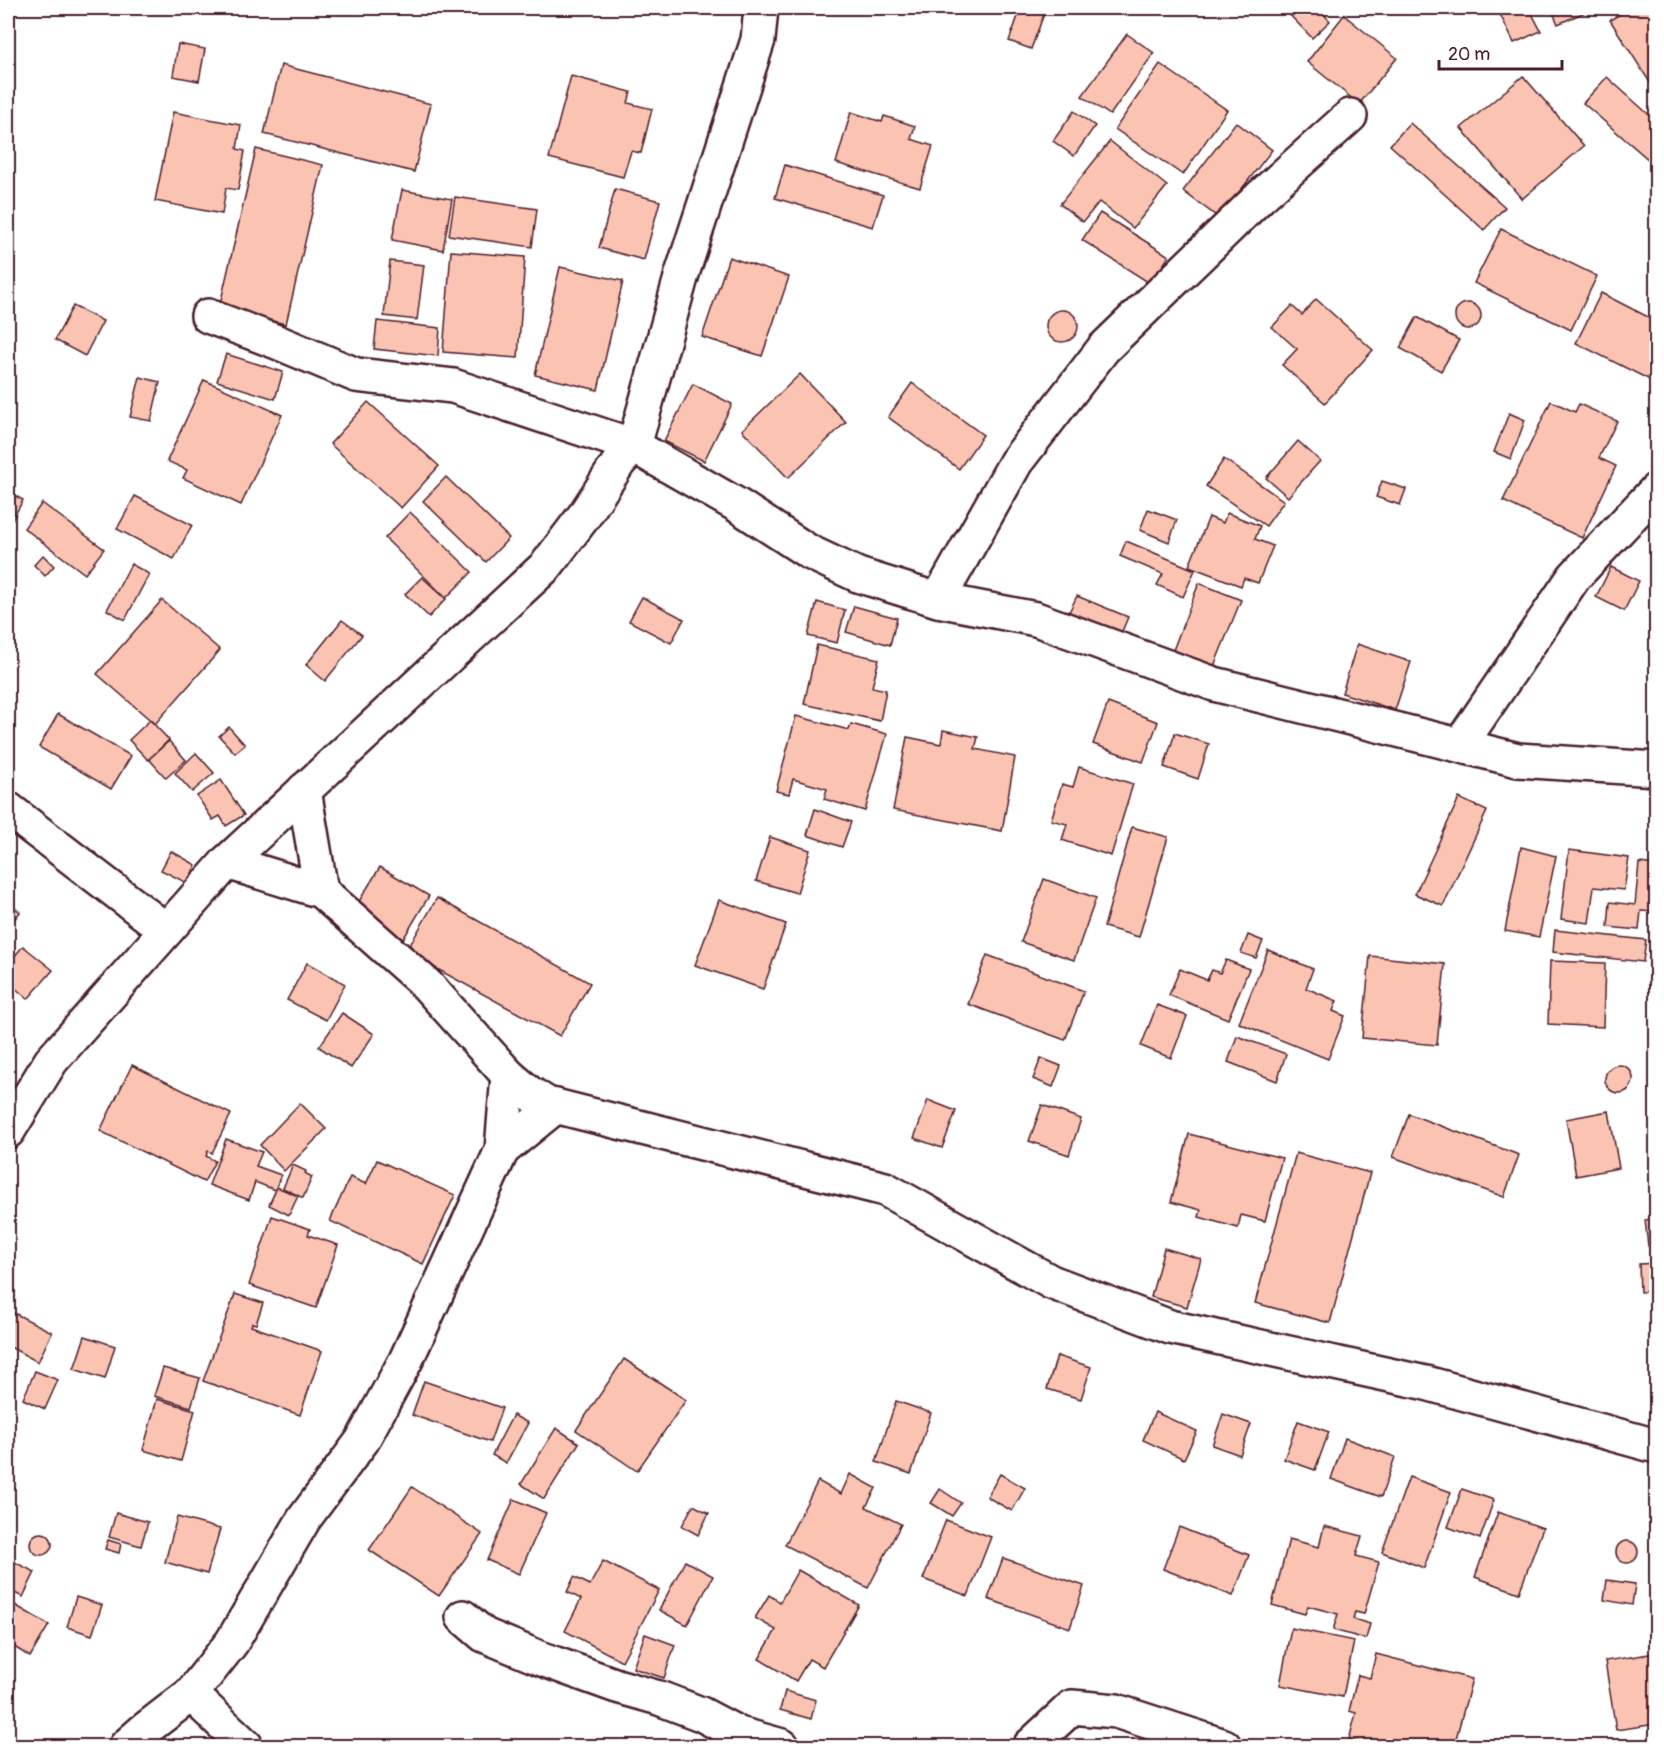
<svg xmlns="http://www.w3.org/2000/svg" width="1664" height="1754" viewBox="0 0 1664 1754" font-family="Pangolin,sans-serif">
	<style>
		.building { fill: #fbc3b1; stroke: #4a1f2b; stroke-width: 1.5 }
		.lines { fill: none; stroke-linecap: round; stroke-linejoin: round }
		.street-casing { stroke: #4a1f2b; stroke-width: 38 }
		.street { stroke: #fff; stroke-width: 33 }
	</style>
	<rect width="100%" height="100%" fill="#fff"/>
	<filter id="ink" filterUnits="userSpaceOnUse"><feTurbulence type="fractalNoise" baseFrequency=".0167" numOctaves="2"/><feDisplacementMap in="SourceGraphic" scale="12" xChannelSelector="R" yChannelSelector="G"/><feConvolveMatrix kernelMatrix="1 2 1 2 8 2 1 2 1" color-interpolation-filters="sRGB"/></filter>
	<g filter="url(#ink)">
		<g class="building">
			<path d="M 1021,8 L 1044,14 L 1031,49 L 1009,41 Z"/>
			<path d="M 1283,8 L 1318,8 L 1330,21 L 1312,38 Z"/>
			<path d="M 1497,8 L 1529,8 L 1541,31 L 1514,43 Z"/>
			<path d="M 1551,8 L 1594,8 L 1558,24 Z"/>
			<path d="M 1630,8 L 1656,8 L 1656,92 L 1610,20 Z"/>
			<path d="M 1344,15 L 1397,58 L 1359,104 L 1307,62 Z"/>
			<path d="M 1127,34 L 1154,53 L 1110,115 L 1082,96 Z"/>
			<path d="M 178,44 L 205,49 L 199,81 L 173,76 Z"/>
			<path d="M 1160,64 L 1227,110 L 1183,175 L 1115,129 Z"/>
			<path d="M 281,65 L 431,104 L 414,172 L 264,134 Z"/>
			<path d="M 571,76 L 631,92 L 628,103 L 652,109 L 641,153 L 631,151 L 623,177 L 549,158 Z"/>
			<path d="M 1523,76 L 1584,146 L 1522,199 L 1461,128 Z"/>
			<path d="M 1607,77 L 1656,121 L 1656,166 L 1583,103 Z"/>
			<path d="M 1074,111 L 1095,126 L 1074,156 L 1053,141 Z"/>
			<path d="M 173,112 L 241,125 L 237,149 L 245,151 L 238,190 L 226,188 L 222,214 L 155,201 Z"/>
			<path d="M 851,112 L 882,122 L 884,116 L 915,126 L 911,139 L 933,146 L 920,188 L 836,163 Z"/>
			<path d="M 1236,122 L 1272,150 L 1219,218 L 1183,191 Z"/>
			<path d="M 1410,123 L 1505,207 L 1484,230 L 1390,145 Z"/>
			<path d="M 1110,141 L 1167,186 L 1133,228 L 1099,202 L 1083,222 L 1060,204 Z"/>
			<path d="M 256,149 L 323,165 L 286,324 L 219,309 Z"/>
			<path d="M 785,165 L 883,195 L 873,227 L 775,198 Z"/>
			<path d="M 615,189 L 660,201 L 644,260 L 599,248 Z"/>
			<path d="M 402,190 L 452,199 L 443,250 L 392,240 Z"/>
			<path d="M 455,197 L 537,209 L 532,247 L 449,235 Z"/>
			<path d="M 1100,213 L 1169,256 L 1151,284 L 1082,240 Z"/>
			<path d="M 1501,229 L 1597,276 L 1571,330 L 1474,283 Z"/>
			<path d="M 451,251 L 525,257 L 518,358 L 443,352 Z"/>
			<path d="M 729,257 L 789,277 L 762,356 L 702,337 Z"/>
			<path d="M 390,261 L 424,265 L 417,320 L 384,316 Z"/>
			<path d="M 560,267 L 623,281 L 598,390 L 535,375 Z"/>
			<path d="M 1601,293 L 1656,321 L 1656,383 L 1576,343 Z"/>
			<path d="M 1316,299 L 1373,350 L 1325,403 L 1282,365 L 1297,349 L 1272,327 L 1292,306 L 1302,315 Z"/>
			<circle cx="1468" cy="316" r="13"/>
			<path d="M 73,306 L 103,321 L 85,356 L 55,340 Z"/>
			<circle cx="1062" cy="326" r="16"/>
			<path d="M 1417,317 L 1459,340 L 1441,371 L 1400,348 Z"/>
			<path d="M 377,321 L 440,328 L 438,356 L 374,349 Z"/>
			<path d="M 226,354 L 283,372 L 275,399 L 217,381 Z"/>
			<path d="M 800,374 L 846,422 L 788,478 L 742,430 Z"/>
			<path d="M 140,377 L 160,382 L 151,421 L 130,417 Z"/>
			<path d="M 204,380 L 282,415 L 241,505 L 183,478 L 187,470 L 167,461 Z"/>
			<path d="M 912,383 L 983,435 L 959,469 L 888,417 Z"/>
			<path d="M 693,384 L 732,404 L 704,461 L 664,441 Z"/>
			<path d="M 1551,401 L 1575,412 L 1579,404 L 1617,421 L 1599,458 L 1616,466 L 1582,538 L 1503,501 Z"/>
			<path d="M 368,402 L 439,466 L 401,508 L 330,444 Z"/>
			<path d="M 1509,413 L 1525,420 L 1511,459 L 1494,452 Z"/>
			<path d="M 1298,441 L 1320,461 L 1288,497 L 1266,478 Z"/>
			<path d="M 1224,459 L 1284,501 L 1266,526 L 1206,486 Z"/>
			<path d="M 446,477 L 509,538 L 486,562 L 423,501 Z"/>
			<path d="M 1382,481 L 1406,489 L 1400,505 L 1376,497 Z"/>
			<path d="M 8,492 L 23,500 L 10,524 L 8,523 Z"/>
			<path d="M 135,496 L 192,525 L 174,559 L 117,529 Z"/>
			<path d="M 42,503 L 104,549 L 85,574 L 24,528 Z"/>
			<path d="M 1148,509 L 1177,520 L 1169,542 L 1140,530 Z"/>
			<path d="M 410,512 L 472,572 L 446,598 L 385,538 Z"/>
			<path d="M 1227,513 L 1260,526 L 1255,539 L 1273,546 L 1258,583 L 1244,578 L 1241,586 L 1189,566 L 1209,517 L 1223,523 Z"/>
			<path d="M 1126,541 L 1195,570 L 1183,597 L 1157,585 L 1163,574 L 1120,556 Z"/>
			<path d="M 43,555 L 54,566 L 45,576 L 34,565 Z"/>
			<path d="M 131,564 L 149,574 L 125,620 L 107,610 Z"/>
			<path d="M 1611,567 L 1639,581 L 1624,611 L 1596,597 Z"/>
			<path d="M 422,577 L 446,599 L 429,617 L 405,594 Z"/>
			<path d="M 1199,583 L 1241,600 L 1214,666 L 1173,650 Z"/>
			<path d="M 1077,596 L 1128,617 L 1121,634 L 1069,612 Z"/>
			<path d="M 642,597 L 684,619 L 671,643 L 629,621 Z"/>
			<path d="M 162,600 L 220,650 L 155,724 L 97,674 Z"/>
			<path d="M 817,602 L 845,610 L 837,643 L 808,636 Z"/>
			<path d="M 854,606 L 897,618 L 890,645 L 846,632 Z"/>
			<path d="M 342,620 L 362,635 L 325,681 L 306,665 Z"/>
			<path d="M 1357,644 L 1411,662 L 1395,710 L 1342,693 Z"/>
			<path d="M 817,645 L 879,659 L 872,687 L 886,690 L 880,721 L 804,704 Z"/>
			<path d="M 1108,703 L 1158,722 L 1143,762 L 1093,744 Z"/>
			<path d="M 58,714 L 131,756 L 111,789 L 39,747 Z"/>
			<path d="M 796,716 L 849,730 L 851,724 L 887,734 L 865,811 L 824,799 L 827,789 L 793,779 L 789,794 L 776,791 Z"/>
			<path d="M 150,720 L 169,740 L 148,760 L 129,740 Z"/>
			<path d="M 229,727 L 245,745 L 235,753 L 219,736 Z"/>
			<path d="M 943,730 L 978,737 L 975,749 L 1015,757 L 1002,831 L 893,810 L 907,737 L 941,744 Z"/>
			<path d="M 1175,733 L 1209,744 L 1198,779 L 1164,767 Z"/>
			<path d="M 169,741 L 186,760 L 166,778 L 149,759 Z"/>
			<path d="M 196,753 L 214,773 L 192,792 L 175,773 Z"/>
			<path d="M 1079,767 L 1133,784 L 1111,856 L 1062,840 L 1067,824 L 1051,820 L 1062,784 L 1073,787 Z"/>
			<path d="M 221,780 L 244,815 L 226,826 L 220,816 L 213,820 L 197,796 Z"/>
			<path d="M 1459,798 L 1487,811 L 1443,906 L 1415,894 Z"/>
			<path d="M 815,809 L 851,822 L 842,847 L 807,835 Z"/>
			<path d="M 1132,827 L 1168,837 L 1139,937 L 1104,927 Z"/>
			<path d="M 770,837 L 810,850 L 797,893 L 756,881 Z"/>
			<path d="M 1521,847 L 1556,856 L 1539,937 L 1505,931 Z"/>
			<path d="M 1569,850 L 1629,858 L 1624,890 L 1594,887 L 1589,923 L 1561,919 Z"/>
			<path d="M 171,851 L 196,865 L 187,883 L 161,870 Z"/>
			<path d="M 1639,863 L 1656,865 L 1656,912 L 1641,911 L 1639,930 L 1608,927 L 1610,902 L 1635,905 Z"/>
			<path d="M 380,867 L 429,896 L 402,941 L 353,911 Z"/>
			<path d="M 1044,879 L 1096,898 L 1074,960 L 1021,942 Z"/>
			<path d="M 437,898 L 590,983 L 560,1036 L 406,952 Z"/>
			<path d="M 719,900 L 786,924 L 763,989 L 695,965 Z"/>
			<path d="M 8,901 L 20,912 L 8,927 Z"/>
			<path d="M 1555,930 L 1646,940 L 1643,962 L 1553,952 Z"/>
			<path d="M 1248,935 L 1263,941 L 1256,958 L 1241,953 Z"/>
			<path d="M 23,946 L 53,970 L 28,999 L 8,982 L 8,964 Z"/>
			<path d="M 1268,950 L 1313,969 L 1306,988 L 1337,1001 L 1333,1011 L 1345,1016 L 1328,1059 L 1239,1023 Z"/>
			<path d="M 987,955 L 1084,991 L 1065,1040 L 968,1004 Z"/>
			<path d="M 1370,956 L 1445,964 L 1437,1045 L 1362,1038 Z"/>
			<path d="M 1226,960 L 1249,969 L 1228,1019 L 1169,995 L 1180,969 L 1207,980 L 1212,970 L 1220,973 Z"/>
			<path d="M 1550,961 L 1605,963 L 1603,1027 L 1548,1024 Z"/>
			<path d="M 307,963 L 345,984 L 326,1020 L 287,1000 Z"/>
			<path d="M 1157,1005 L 1187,1016 L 1171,1058 L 1141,1046 Z"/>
			<path d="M 342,1013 L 374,1034 L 351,1068 L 319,1047 Z"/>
			<path d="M 1237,1036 L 1286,1054 L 1277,1081 L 1228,1062 Z"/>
			<path d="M 1041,1058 L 1061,1066 L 1053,1087 L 1033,1079 Z"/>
			<circle cx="1619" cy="1079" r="14"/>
			<path d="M 132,1065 L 231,1114 L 212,1153 L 208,1151 L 206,1156 L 215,1161 L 204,1182 L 100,1131 Z"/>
			<path d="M 928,1100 L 956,1111 L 942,1148 L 914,1138 Z"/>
			<path d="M 300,1103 L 326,1129 L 284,1171 L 260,1145 Z"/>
			<path d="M 1042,1105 L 1081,1119 L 1069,1155 L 1029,1141 Z"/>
			<path d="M 1609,1111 L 1619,1168 L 1576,1176 L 1566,1119 Z"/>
			<path d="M 1409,1114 L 1519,1155 L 1504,1197 L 1393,1157 Z"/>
			<path d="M 1189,1134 L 1282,1158 L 1265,1221 L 1241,1215 L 1238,1228 L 1199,1217 L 1201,1210 L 1171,1202 Z"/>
			<path d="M 226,1139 L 262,1152 L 256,1166 L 281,1175 L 275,1190 L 255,1182 L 249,1200 L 209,1185 Z"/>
			<path d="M 1296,1153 L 1370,1173 L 1330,1323 L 1255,1303 Z"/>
			<path d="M 377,1160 L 455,1195 L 423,1264 L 330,1221 L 350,1177 L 366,1184 Z"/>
			<path d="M 293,1165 L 306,1171 L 305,1173 L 312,1177 L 303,1198 L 283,1188 Z"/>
			<path d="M 277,1187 L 298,1196 L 289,1215 L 269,1205 Z"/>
			<path d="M 272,1216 L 310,1229 L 308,1235 L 338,1245 L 316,1308 L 249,1285 Z"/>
			<path d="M 1656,1218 L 1656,1245 L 1648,1246 L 1645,1220 Z"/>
			<path d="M 1164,1248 L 1201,1259 L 1187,1307 L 1151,1297 Z"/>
			<path d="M 1656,1263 L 1656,1291 L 1640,1292 L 1639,1264 Z"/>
			<path d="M 235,1294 L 263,1303 L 256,1324 L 252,1323 L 251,1326 L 322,1351 L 300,1415 L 203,1381 Z"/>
			<path d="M 8,1310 L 52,1332 L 38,1362 L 8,1346 Z"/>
			<path d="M 85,1336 L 115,1346 L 105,1379 L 74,1369 Z"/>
			<path d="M 1057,1356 L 1091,1367 L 1081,1399 L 1047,1389 Z"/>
			<path d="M 624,1359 L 686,1400 L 637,1471 L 576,1430 Z"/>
			<path d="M 163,1368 L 200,1378 L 191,1407 L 154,1396 Z"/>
			<path d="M 35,1371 L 58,1380 L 45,1409 L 23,1399 Z"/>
			<path d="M 424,1381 L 502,1408 L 490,1442 L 412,1415 Z"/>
			<path d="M 157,1399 L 195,1410 L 181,1461 L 143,1450 Z"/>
			<path d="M 896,1401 L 931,1413 L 911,1474 L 876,1462 Z"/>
			<path d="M 1155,1412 L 1197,1431 L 1184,1459 L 1143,1440 Z"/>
			<path d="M 1223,1414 L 1251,1424 L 1240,1455 L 1212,1445 Z"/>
			<path d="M 513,1415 L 528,1423 L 506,1463 L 492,1455 Z"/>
			<path d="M 1298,1421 L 1329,1432 L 1315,1470 L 1284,1459 Z"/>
			<path d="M 556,1428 L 579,1443 L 544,1499 L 521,1484 Z"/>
			<path d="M 1345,1438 L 1395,1457 L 1381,1497 L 1331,1479 Z"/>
			<path d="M 850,1474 L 876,1488 L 866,1507 L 901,1524 L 868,1588 L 785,1545 L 818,1481 L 841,1494 Z"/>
			<path d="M 1000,1474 L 1025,1488 L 1012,1511 L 987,1497 Z"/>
			<path d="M 1409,1477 L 1451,1492 L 1424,1568 L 1382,1552 Z"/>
			<path d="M 412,1487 L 482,1534 L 439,1596 L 369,1550 Z"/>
			<path d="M 940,1489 L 961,1503 L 952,1516 L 931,1503 Z"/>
			<path d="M 1462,1489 L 1494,1500 L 1480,1539 L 1448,1527 Z"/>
			<path d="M 514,1499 L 546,1513 L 519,1574 L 487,1560 Z"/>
			<path d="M 693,1505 L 709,1513 L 698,1535 L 682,1526 Z"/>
			<path d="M 1498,1512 L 1543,1528 L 1519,1593 L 1475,1577 Z"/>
			<path d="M 116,1513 L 148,1522 L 141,1546 L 109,1537 Z"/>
			<path d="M 177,1517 L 220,1529 L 207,1574 L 165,1562 Z"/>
			<path d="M 946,1520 L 991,1537 L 968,1596 L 923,1579 Z"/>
			<path d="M 1324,1526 L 1362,1536 L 1356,1556 L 1379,1562 L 1364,1614 L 1355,1612 L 1353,1619 L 1370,1624 L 1366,1639 L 1333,1630 L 1338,1614 L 1308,1606 L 1305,1614 L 1272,1605 L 1289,1539 L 1319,1547 Z"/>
			<path d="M 1179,1527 L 1249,1555 L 1233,1596 L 1163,1569 Z"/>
			<circle cx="41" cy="1544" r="11"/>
			<path d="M 108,1540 L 121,1544 L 119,1553 L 105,1549 Z"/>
			<circle cx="1627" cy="1552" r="11"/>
			<path d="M 1003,1558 L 1084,1586 L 1070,1628 L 988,1599 Z"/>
			<path d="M 8,1559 L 35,1572 L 23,1597 L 8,1590 Z"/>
			<path d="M 603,1561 L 659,1590 L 622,1661 L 565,1631 L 581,1599 L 567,1592 L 574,1577 L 590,1585 Z"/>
			<path d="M 685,1561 L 713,1576 L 687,1625 L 659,1610 Z"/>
			<path d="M 798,1570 L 859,1605 L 823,1667 L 809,1659 L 796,1681 L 759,1659 L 776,1630 L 755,1618 L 769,1595 L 780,1602 Z"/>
			<path d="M 1607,1580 L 1635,1584 L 1632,1605 L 1604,1600 Z"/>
			<path d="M 76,1597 L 102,1605 L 92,1635 L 67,1627 Z"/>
			<path d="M 8,1601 L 49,1625 L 30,1657 L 8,1643 Z"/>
			<path d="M 1291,1628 L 1354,1641 L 1343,1697 L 1280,1685 Z"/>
			<path d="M 645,1634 L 675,1645 L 664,1678 L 633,1668 Z"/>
			<path d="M 1656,1653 L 1656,1724 L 1616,1730 L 1605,1661 Z"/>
			<path d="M 1376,1654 L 1472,1679 L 1454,1746 L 1375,1746 L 1349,1740 L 1356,1713 L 1349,1711 L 1358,1675 L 1370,1678 Z"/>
			<path d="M 785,1691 L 816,1700 L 811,1719 L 780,1710 Z"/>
		</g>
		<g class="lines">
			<g class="street-casing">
				<g id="street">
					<path d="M 208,316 L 277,342 L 356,375 L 453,386 L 634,446 L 737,505 L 809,552 L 858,575 L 938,600 L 1036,619 L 1214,684 L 1518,760 L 1656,769"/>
					<path d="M 938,600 L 1016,462 L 1104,348 L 1260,197 L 1350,116"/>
					<path d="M 1460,745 L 1574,577 L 1656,490"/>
					<path d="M 304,790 L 321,891"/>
					<path d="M 8,809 L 166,930"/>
					<path d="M 227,862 L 321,891 L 427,985 L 508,1075 L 528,1092 L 547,1104 L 885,1189 L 1051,1282 L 1170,1327 L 1426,1383 L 1656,1446"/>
					<path d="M 8,1131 L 51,1061 L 227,862 L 546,566 L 584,516 L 619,462 L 634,446 L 682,274 L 758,40 L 761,8"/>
					<path d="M 502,1150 L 556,1106"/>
					<path d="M 463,1617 L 484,1635 L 542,1659 L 617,1686 L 659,1698 L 701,1714 L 739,1734 L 782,1746"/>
					<path d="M 191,1694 L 246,1746"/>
					<path d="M 126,1746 L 143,1731 L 191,1694 L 232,1642 L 304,1519 L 362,1441 L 406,1360 L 502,1150 L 508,1075"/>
					<path d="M 1030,1746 L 1072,1707 L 1116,1711 L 1224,1746"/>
				</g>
			</g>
			<use href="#street" class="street"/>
		</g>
	</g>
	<rect width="1664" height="1754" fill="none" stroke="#fff" stroke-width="30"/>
	<rect x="15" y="15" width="1634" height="1724" fill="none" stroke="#4a1f2b" stroke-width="2" filter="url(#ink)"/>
	<path d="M1439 60v9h123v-9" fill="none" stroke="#4a1f2b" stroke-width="3"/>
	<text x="1448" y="60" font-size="18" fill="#4a1f2b" stroke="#ffffff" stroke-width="4.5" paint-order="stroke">20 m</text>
</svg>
